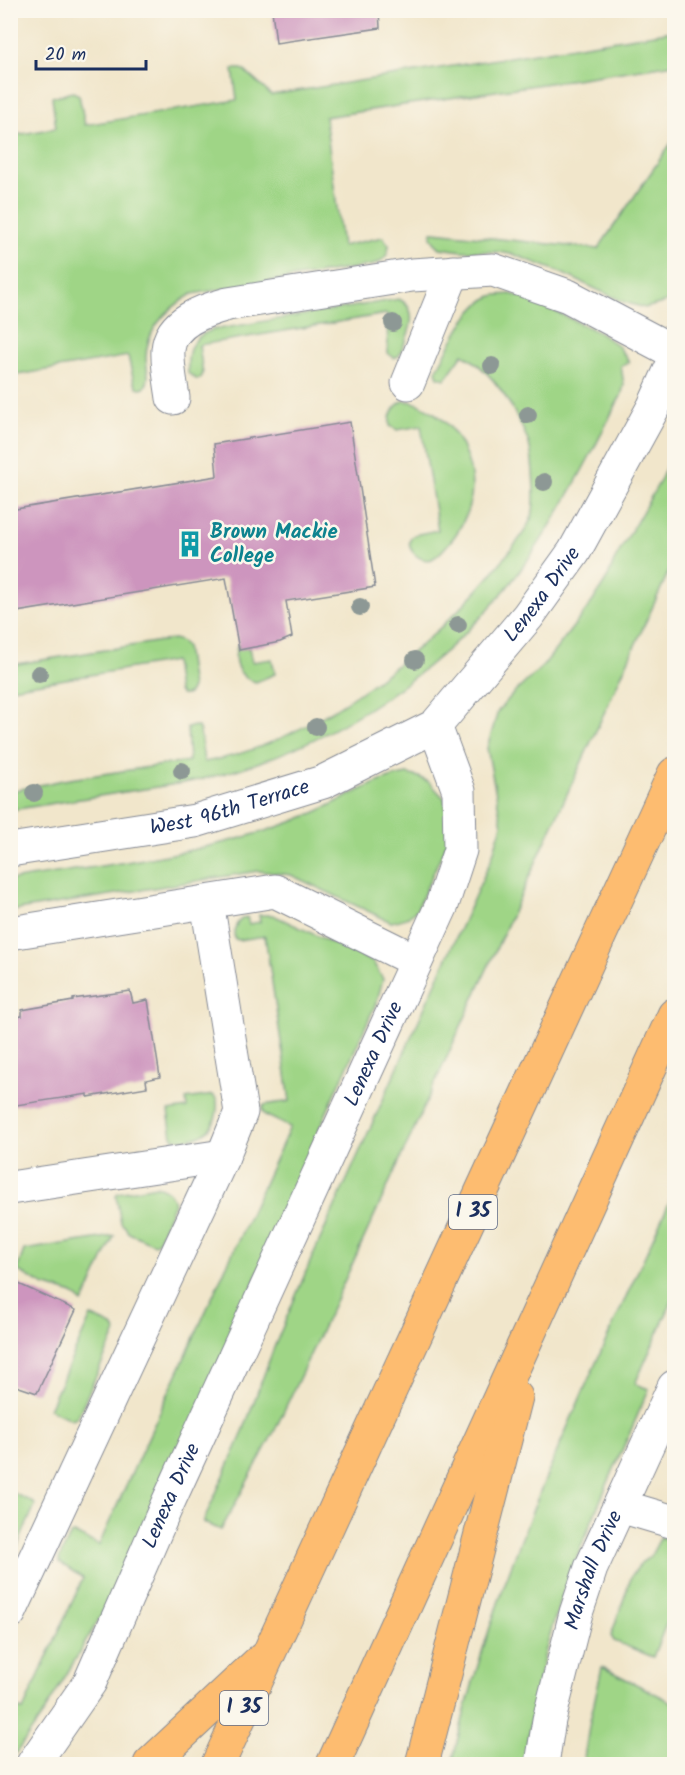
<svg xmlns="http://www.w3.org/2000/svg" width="685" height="1775" viewBox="0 0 685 1775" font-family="Kalam,sans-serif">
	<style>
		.green { fill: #9fd586; stroke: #5d8272; stroke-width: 1.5 }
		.building { fill: #cd95be }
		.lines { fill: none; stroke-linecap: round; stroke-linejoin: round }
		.minor-casing { stroke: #868a94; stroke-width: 35 }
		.highway-casing { stroke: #868a94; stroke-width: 35 }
		.minor { stroke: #fff; stroke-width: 33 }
		.highway { stroke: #fdbc6f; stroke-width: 33 }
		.tree { fill: #8d9895 }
		.labels { text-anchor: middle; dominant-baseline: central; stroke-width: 5; stroke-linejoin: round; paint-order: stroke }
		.shield { fill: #fbf7ec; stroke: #5e6b89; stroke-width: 1.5 }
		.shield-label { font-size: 20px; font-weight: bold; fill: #1b2f5e }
		.culture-label { font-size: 21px; font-weight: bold; fill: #0d838f; stroke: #fbf7ec; text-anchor: start }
		.street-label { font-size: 21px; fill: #1b2f5e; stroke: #fbf7ec }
	</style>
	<rect width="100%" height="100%" fill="#fbf7ec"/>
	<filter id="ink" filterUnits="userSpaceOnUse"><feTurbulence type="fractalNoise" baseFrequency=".0167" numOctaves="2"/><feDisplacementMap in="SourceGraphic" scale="12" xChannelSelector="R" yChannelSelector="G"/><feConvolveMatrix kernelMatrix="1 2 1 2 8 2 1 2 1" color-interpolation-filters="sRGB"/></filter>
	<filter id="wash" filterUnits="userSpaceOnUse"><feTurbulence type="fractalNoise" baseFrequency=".008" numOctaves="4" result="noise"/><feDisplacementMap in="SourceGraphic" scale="24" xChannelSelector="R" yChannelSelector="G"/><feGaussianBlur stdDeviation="1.35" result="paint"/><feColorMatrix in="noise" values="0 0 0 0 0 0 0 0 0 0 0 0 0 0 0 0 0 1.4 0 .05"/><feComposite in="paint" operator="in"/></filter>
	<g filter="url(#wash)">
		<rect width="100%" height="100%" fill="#f1e6cb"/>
		<g class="green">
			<path d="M 674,31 L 674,64 L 325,117 L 342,246 L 383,237 L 389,245 C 388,257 384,260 373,265 L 192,294 C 168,308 146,328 146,358 C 146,368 151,378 145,387 L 140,388 L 137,387 L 134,382 L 128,356 L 11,376 L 11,136 L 56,128 L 52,97 L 73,92 L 79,95 L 85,125 L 237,100 L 233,69 L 242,69 L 246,72 L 271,95 Z"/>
			<path d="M 674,139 L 674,295 L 666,302 L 645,308 L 624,302 L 557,271 L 515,255 L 499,252 L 462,251 L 440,248 L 434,242 L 431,237 L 432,232 L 434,232 L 598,249 Z"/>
			<path d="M 511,294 L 529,299 L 602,334 L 619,347 L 629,362 L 621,366 L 624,385 L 621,396 C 610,414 602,434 592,452 C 572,490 551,527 527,561 C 454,665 331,748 207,778 C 182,784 156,787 131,791 C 91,797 51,804 11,810 L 11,791 L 63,780 L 189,761 L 187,728 L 194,726 L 198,727 L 200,732 L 204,762 C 311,745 436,645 501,562 C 512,548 526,533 532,516 C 536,502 533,458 529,444 C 526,435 522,427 518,419 C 505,393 488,369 463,354 L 445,379 L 438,377 L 436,371 C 449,349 467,305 492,296 C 498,294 505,295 511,294 Z"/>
			<path d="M 399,299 C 423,311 406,339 399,356 L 394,358 L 388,353 L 387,314 L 199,345 L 203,374 L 200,379 L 196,379 L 188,373 C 187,351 189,339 212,330 Z"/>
			<path d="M 403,401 C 414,400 424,407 433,412 C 457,427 472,460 472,488 C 471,507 462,529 449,543 C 445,548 438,556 432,559 C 419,564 401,545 414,535 L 438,530 L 421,426 L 397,430 L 390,426 C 388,415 394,406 403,401 Z"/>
			<path d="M 674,449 L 674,560 L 339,1293 L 275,1430 L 221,1530 L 203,1522 L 241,1437 L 273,1350 L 313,1255 L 491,860 L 502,825 L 487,748 L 498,711 L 512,695 L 543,666 L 593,601 L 608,577 L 614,561 L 660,481 Z"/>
			<path d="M 174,639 L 180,641 L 186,646 L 192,687 C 190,693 188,696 181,695 L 178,691 L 174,661 L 11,688 L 11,665 Z"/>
			<path d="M 238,644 L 239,649 L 249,648 L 252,662 L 272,659 L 275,674 L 256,682 C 238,678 231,661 238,644 Z"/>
			<path d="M 407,774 L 419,777 L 429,782 L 445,799 L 448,840 L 417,909 C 410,918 402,920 391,922 L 291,875 L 258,871 L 11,911 L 11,880 C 95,866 181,857 262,832 C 281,826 300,819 318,811 C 347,798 375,779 407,774 Z"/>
			<path d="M 259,915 L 273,915 L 373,962 L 383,979 L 377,1001 L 316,1136 L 141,1548 L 42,1716 L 11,1760 L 11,1707 L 23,1710 L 83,1578 L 60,1563 L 59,1559 L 71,1534 L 75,1534 L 99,1545 L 290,1127 L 265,1115 L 262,1110 L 264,1105 L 290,1101 L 265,936 L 239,940 L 235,939 C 232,930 237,919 247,917 L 249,924 L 260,922 Z"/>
			<path d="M 213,1095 L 217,1100 C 219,1129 202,1141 174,1139 L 172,1136 L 168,1111 L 187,1108 L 186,1099 Z"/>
			<path d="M 156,1186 C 166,1189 172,1192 174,1203 L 157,1243 L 154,1244 L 129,1233 L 127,1231 L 126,1228 L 121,1223 L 116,1196 L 118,1193 Z"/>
			<path d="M 674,1192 L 674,1297 L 635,1384 L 649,1389 C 620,1456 589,1522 564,1591 C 544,1646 532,1706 524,1764 L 452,1764 C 496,1564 590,1378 674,1192 Z"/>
			<path d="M 114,1236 L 83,1303 L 73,1294 L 43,1285 L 17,1270 L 24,1250 Z"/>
			<path d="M 91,1316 L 114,1327 L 116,1332 L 77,1418 L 72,1420 L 49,1409 Z"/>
			<path d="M 11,1492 L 34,1503 L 35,1505 L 11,1561 L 11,1517 L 16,1505 L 11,1502 Z"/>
			<path d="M 661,1537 L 674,1541 L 674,1615 L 672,1621 L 668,1619 L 653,1657 L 614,1641 L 611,1636 L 632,1575 L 642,1562 L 650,1557 Z"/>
			<path d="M 602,1667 L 674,1703 L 674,1764 L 583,1764 L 590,1721 Z"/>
		</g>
		<g id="blocks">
			<g class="building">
				<path d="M 272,10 L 379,10 L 380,28 L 276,43 Z"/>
				<path d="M 350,422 L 375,587 L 286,601 L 292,637 L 280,642 L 239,650 L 226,578 L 10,613 L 10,510 L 217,476 L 214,444 Z"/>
				<path d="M 130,991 L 133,1003 L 148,1000 L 160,1077 L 146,1080 L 147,1087 L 88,1097 L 88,1094 L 10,1106 L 10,1018 L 22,1016 L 22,1010 L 73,1001 L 73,999 Z"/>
				<path d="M 10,1280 L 76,1310 L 37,1393 L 10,1384 Z"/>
			</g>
		</g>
	</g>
	<g filter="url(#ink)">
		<use href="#blocks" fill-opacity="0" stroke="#868a94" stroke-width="1.5"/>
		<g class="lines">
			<g class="minor-casing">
				<g id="minor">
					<path d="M 408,383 L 453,272"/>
					<path d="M 173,398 C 171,383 167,365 168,350 C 170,321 205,310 228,304 L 412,275 L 493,270 L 568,296 L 674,352"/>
					<path id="s1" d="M 10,850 L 195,821 L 323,782 L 435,726 L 528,616 L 574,552 L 653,408 L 674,362"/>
					<path d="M 10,933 L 275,891 L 416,961"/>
					<path d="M 10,1188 L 223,1156"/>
					<path d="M 620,1506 L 674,1522"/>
					<path d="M 10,1612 L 223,1156 L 241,1112 L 207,902"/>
					<path id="s2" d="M 33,1764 L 90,1682 L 166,1507 L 442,905 L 460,850 L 459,791 L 435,726"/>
					<path id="s3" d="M 542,1764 L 549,1720 L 576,1613 L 591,1568 L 674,1387"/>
				</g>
			</g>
			<g class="highway-casing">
				<g id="highway">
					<path d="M 150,1764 L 259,1662"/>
					<path d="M 218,1764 L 674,774"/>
					<path d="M 333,1764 L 674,1015"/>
					<path d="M 422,1764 L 516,1397"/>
				</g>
			</g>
			<use href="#minor" class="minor"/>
			<use href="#highway" class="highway"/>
		</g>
		<g class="tree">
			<circle cx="393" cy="323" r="9"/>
			<circle cx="492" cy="366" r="9"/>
			<circle cx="528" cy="415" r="9"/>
			<circle cx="544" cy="482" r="9"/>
			<circle cx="360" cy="607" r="9"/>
			<circle cx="458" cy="625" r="9"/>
			<circle cx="415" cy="660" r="9"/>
			<circle cx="39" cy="674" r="9"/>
			<circle cx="316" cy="727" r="9"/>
			<circle cx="182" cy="771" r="9"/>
			<circle cx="34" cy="793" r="9"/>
		</g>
	</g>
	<defs>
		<g id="building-bare" transform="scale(2.07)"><path d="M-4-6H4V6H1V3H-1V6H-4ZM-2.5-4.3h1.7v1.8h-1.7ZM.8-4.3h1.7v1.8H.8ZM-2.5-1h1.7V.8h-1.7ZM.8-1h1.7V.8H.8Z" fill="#0f9aa8" stroke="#fbf7ec" stroke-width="2.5" paint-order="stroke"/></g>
	</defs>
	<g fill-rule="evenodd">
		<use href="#building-bare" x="190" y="544"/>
	</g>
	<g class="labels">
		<g class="shield">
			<rect x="449" y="1195" width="48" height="34" rx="4.5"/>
			<rect x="220" y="1691" width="48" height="34" rx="4.5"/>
		</g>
		<g class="shield-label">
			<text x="473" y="1212">I 35</text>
			<text x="244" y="1708">I 35</text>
		</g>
		<g class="culture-label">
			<text x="210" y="532">Brown Mackie<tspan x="210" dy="24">College</tspan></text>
		</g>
		<g class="street-label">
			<text stroke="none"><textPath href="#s1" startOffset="616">Lenexa Drive</textPath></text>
			<text stroke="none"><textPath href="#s1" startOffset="224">West 96th Terrace</textPath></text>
			<text stroke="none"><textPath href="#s2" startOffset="789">Lenexa Drive</textPath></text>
			<text stroke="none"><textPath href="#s2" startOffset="303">Lenexa Drive</textPath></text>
			<text stroke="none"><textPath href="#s3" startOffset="201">Marshall Drive</textPath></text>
		</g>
	</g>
	<rect width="685" height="1775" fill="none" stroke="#fbf7ec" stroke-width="36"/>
	<path d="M36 60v9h110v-9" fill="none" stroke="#1b2f5e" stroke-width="3"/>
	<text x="45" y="60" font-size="18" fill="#1b2f5e" stroke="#fbf7ec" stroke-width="4.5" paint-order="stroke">20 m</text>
</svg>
